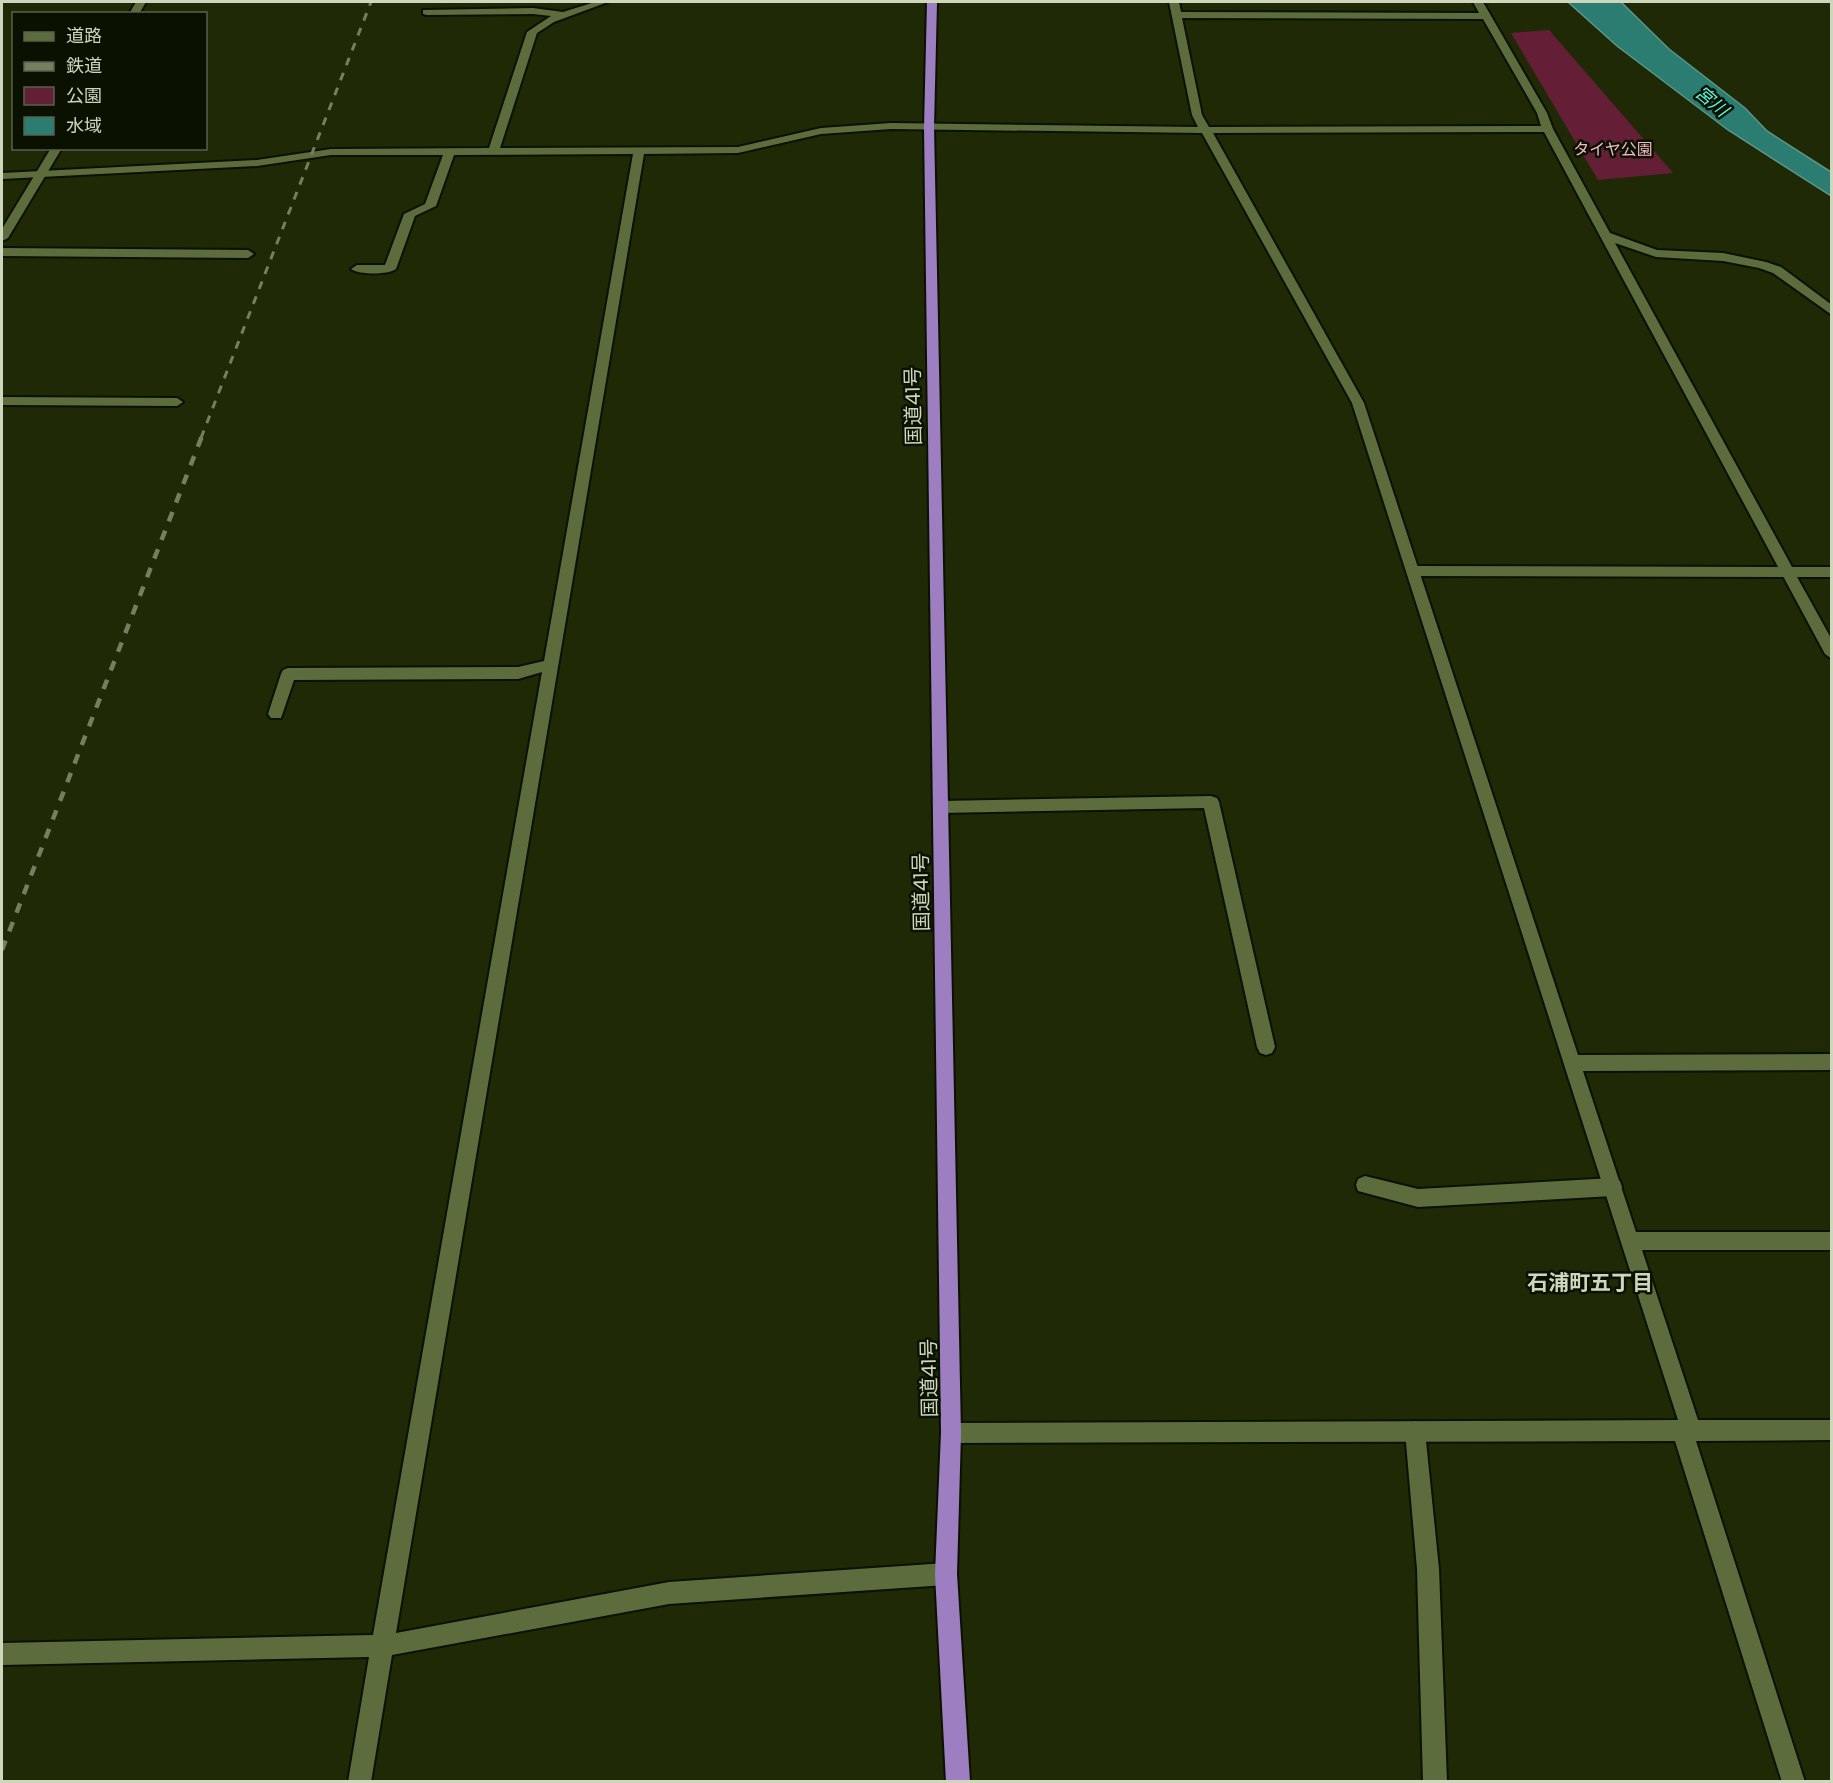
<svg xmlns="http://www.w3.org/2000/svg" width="1833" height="1783" viewBox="0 0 1833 1783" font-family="Poppins,'Noto Sans JP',sans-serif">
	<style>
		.green { fill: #641f36 }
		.water { fill: #2b7c71; stroke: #5c9788; stroke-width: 1.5 }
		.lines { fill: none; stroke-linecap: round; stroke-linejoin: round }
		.service-casing { stroke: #0b1100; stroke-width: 4 }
		.minor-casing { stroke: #0b1100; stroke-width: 4 }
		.tertiary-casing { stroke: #0b1100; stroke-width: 4 }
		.trunk-casing { stroke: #0b1100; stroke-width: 4 }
		.service { fill: #5d6c3d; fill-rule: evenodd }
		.minor { fill: #5d6c3d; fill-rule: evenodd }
		.tertiary { fill: #5d6c3d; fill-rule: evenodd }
		.trunk { fill: #9d7ec1; fill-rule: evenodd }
		.rail-far1 { stroke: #757e5f; stroke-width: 3; stroke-dasharray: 8 8; stroke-linecap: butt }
		.rail { stroke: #757e5f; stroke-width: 4.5; stroke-dasharray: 10 10; stroke-linecap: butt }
		.labels { text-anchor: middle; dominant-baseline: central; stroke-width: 5; stroke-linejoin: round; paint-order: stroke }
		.far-park-label { font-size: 16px; fill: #f0b9c6; stroke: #0b1101 }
		.far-water-label { font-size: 18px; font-style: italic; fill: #5af0dd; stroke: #0b1101 }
		.street-label { font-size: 20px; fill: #ced7bd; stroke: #0b1101 }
		.neighbourhood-label { font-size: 21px; font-weight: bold; fill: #ced7bd; stroke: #0b1101 }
	</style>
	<rect width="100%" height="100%" fill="#202905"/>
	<path class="green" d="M 1549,30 L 1673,173 L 1598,180 L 1511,33 Z"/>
	<path class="water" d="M 1568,2 L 1621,2 L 1669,49 L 1745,108 L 1767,131 L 1831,172 L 1831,196 L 1728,130 L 1617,46 Z"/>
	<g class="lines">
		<g class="service-casing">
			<g id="service">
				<path d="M 1413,566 L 1788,567 L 1795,572 L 1788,577 L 1413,576 L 1406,571 Z"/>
				<path d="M 1365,1176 L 1418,1189 L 1613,1178 L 1620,1181 L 1622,1187 L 1620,1193 L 1613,1196 L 1418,1207 L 1358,1191 L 1356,1185 L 1358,1179 Z"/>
				<path d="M 1415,1421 L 1422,1424 L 1425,1431 L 1439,1569 L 1447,1782 L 1423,1782 L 1417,1569 L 1405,1431 L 1408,1424 Z"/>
			</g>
		</g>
		<g class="minor-casing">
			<g id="minor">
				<path d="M 595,2 L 608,2 L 554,22 L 537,33 L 500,148 L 738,147 L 821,128 L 891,123 L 1198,127 L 1192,115 L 1169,2 L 1179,2 L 1181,12 L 1479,13 L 1473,2 L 1483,2 L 1547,113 L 1553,129 L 1610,233 L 1657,250 L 1723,253 L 1766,262 L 1781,267 L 1832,305 L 1832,315 L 1773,273 L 1759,268 L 1723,261 L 1656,257 L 1615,243 L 1792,567 L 1832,567 L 1832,577 L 1797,577 L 1832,640 L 1832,659 L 1825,654 L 1544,132 L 1213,133 L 1364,403 L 1578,1055 L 1832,1054 L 1832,1070 L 1583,1071 L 1636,1232 L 1832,1232 L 1832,1250 L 1642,1250 L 1698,1420 L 1832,1420 L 1832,1440 L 1696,1441 L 1805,1782 L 1782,1782 L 1675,1441 L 951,1443 L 944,1440 L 941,1433 L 944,1426 L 951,1423 L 1678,1420 L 1352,403 L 1202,133 L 891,129 L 821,134 L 738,153 L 644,154 L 396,1633 L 669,1582 L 946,1563 L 954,1566 L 957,1574 L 954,1582 L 946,1585 L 669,1604 L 392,1655 L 371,1782 L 348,1782 L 369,1657 L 2,1665 L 2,1643 L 373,1635 L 542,672 L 518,679 L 294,680 L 281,718 L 271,718 L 268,714 L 281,674 L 283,670 L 288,668 L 518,667 L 544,661 L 633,154 L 454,155 L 436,206 L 415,216 L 396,269 C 388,275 359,275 351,269 L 357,265 L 385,265 L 404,214 L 425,204 L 443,155 L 331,155 L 257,166 L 2,179 L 2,173 L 257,160 L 331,149 L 489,148 L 527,32 L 551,16 L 533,14 L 427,15 L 423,14 L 423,10 L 533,8 L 563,12 ZM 1182,18 L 1483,19 L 1537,113 L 1541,126 L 1209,127 L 1202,115 Z"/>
				<path d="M 2,248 L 248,250 L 254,254 L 248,258 L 2,256 Z"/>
				<path d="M 2,397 L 177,398 L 183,402 L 177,406 L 2,405 Z"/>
				<path d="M 1211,796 L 1217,798 L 1219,802 L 1275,1047 L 1272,1053 L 1266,1055 L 1260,1053 L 1257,1047 L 1204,808 L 941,813 L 935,811 L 933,807 L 935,803 L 941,801 Z"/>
			</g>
		</g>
		<g class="tertiary-casing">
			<g id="tertiary">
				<path d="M 136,2 L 146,2 L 139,14 L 129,14 Z"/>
				<path d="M 51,148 L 62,148 L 8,238 L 2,241 L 2,229 Z"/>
			</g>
		</g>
		<g class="trunk-casing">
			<path id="trunk" d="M 927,2 L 937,2 L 934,127 L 961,1433 L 957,1574 L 970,1782 L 946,1782 L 935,1574 L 941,1433 L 924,127 Z"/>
		</g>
		<use href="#service" class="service"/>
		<use href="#minor" class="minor"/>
		<use href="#tertiary" class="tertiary"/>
		<use href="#trunk" class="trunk"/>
		<path class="rail-far1" d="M 201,438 L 371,2"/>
		<path class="rail" d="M 2,950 L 202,436"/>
	</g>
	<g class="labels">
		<g class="far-park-label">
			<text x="1613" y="149">タイヤ公園</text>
		</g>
		<g class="far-water-label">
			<text transform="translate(1712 101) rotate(40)">宮川</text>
		</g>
		<g class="street-label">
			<text transform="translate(913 406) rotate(-91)">国道41号</text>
			<text transform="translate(921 892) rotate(-91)">国道41号</text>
			<text transform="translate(929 1378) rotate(-91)">国道41号</text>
		</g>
		<g class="neighbourhood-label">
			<text x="1590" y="1282">石浦町五丁目</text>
		</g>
	</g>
	<rect width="1833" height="1783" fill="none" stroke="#ced7bd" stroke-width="6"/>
	<rect x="12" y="12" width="195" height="138" fill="#0b1101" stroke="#59604c" stroke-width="1.5"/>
	<rect x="24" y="32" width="30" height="9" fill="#5d6c3d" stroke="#59604c" stroke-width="1.5"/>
	<text x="66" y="42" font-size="18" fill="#ced7bd">道路</text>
	<rect x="24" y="62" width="30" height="9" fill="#757e5f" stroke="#59604c" stroke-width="1.5"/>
	<text x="66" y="72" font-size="18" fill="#ced7bd">鉄道</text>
	<rect x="24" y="87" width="30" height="18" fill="#641f36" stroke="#59604c" stroke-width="1.5"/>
	<text x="66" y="102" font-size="18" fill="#ced7bd">公園</text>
	<rect x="24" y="117" width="30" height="18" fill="#2b7c71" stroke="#59604c" stroke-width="1.5"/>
	<text x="66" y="132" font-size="18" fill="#ced7bd">水域</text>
</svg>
